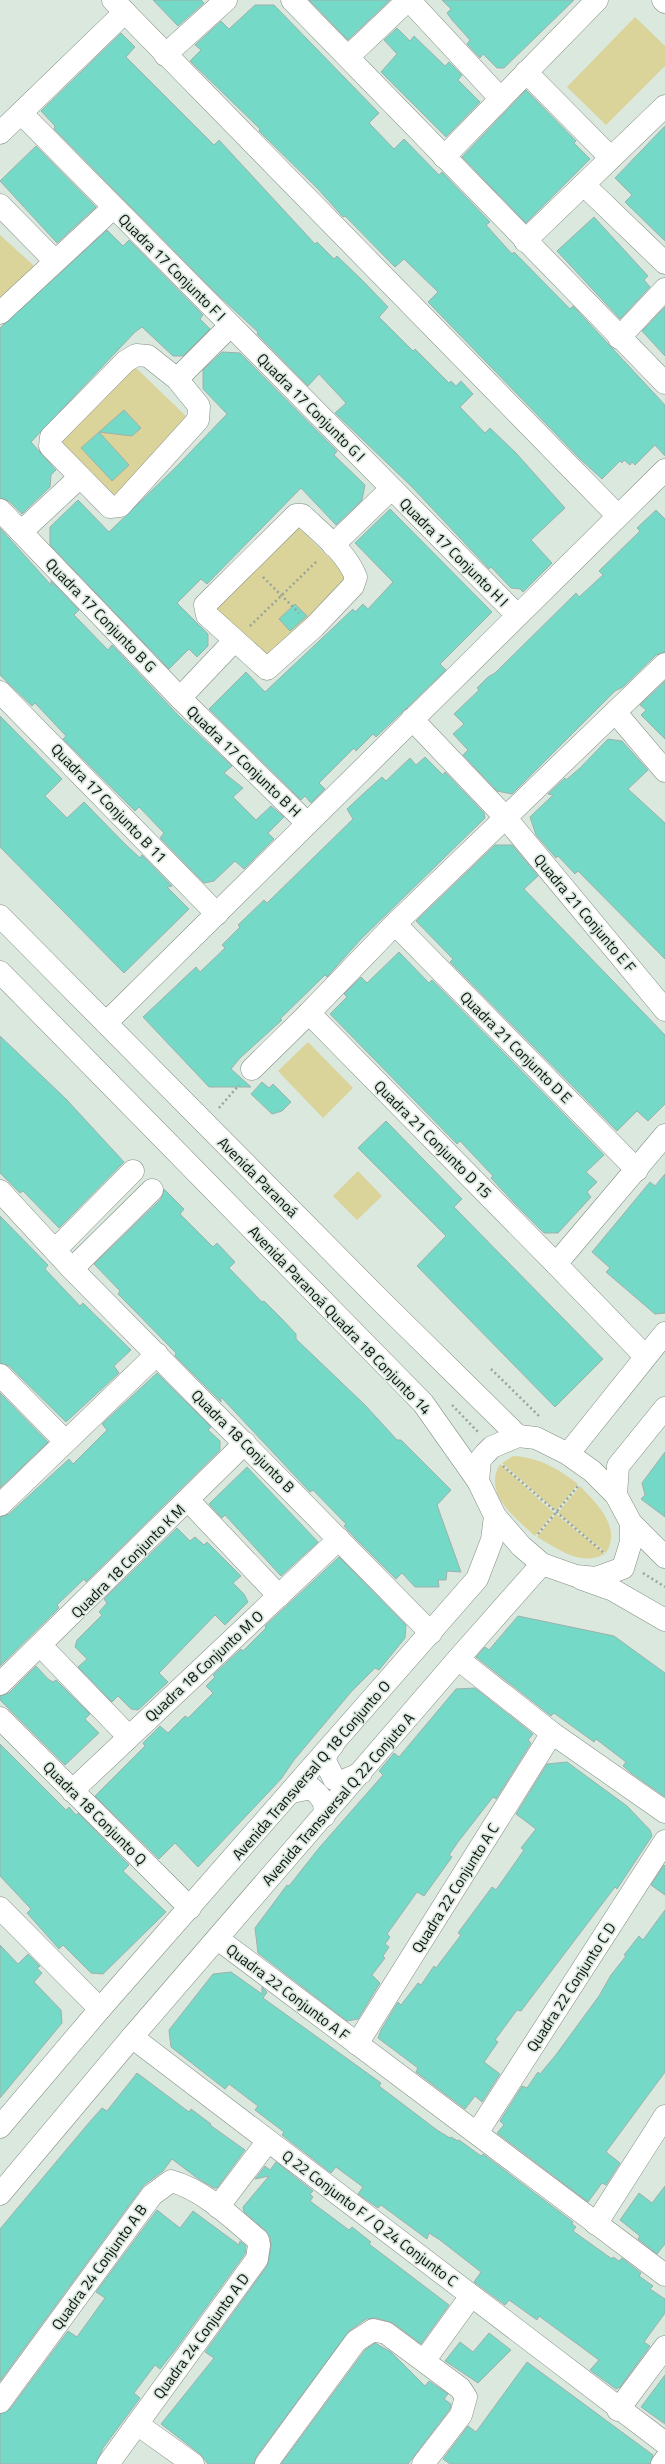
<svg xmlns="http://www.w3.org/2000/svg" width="665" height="2464" viewBox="0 0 665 2464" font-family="'Titillium Web',sans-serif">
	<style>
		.green { fill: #dbd49a }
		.building { fill: #75d9c7; stroke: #9fb0ac }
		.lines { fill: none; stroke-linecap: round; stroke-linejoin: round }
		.minor-casing { stroke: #828e85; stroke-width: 23 }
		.path { stroke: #98a39b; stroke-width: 2.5; stroke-dasharray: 2 3; stroke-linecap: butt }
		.minor { stroke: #fff; stroke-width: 22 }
		.labels { text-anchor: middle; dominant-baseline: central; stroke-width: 3.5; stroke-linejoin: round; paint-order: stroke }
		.street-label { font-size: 15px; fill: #0c110d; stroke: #dae8de }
	</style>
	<rect width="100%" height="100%" fill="#dae8de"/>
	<g class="green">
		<path d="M 635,17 L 665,46 L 665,66 L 606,125 L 567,87 Z"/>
		<path d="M 0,235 L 33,265 L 33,272 L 0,307 Z"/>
		<path d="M 135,367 L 193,423 L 114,505 L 55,449 Z"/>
		<path d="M 298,527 L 351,579 L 262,670 L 207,619 Z"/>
		<path d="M 308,1042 L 353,1088 L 323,1118 L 278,1071 Z"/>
		<path d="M 358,1171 L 382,1196 L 357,1220 L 333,1196 Z"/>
		<path d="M 513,1456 C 539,1457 558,1469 578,1484 L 556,1511 L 502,1463 Z"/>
		<path d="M 500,1464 L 554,1513 L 535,1536 C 516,1518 482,1494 500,1464 Z"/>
		<path d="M 580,1486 C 597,1504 622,1527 606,1553 L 558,1513 Z"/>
		<path d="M 556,1514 L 605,1554 C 580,1567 559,1549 537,1537 Z"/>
	</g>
	<g class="building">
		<path d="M 153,0 L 201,0 L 204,3 L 178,26 Z"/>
		<path d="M 309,0 L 390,0 L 348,40 Z"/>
		<path d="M 442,0 L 574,0 L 504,68 L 497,68 L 483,54 L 480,58 L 467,44 L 470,40 L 452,20 L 447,13 L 451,9 Z"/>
		<path d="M 255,5 L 274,5 L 379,113 L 369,123 L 394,149 L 404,139 L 439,175 L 442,172 L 490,222 L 486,225 L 512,254 L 514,252 L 570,309 L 573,306 L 665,405 L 665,456 L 655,445 L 635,465 L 632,462 L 630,465 L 624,460 L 622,463 L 620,461 L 602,479 L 580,459 L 428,302 L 438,292 L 404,259 L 395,267 L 345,216 L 343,217 L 318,189 L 259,131 L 260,129 L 190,61 L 201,50 L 195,45 L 221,21 L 229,29 Z"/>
		<path d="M 397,28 L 410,41 L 414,36 L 445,66 L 449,62 L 462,75 L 458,80 L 480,102 L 446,137 L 381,72 L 397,54 L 384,40 Z"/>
		<path d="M 121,33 L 135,47 L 126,57 L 214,145 L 219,140 L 315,244 L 317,242 L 334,259 L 337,256 L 362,280 L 388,307 L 379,317 L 413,351 L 415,349 L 449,383 L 451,381 L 456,386 L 461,381 L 473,394 L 460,407 L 485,433 L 490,428 L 516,453 L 565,508 L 531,540 L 552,563 L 523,592 L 520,589 L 511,588 L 491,567 L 489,569 L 412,487 L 335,413 L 346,403 L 319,374 L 308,386 L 257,334 L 258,332 L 219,296 L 54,129 L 55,126 L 41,111 Z"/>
		<path d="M 526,90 L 576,141 L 574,143 L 590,159 L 526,223 L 462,157 Z"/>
		<path d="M 665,126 L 665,241 L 625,202 L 632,195 L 615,178 Z"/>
		<path d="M 36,146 L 96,207 L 57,243 L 0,181 Z"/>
		<path d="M 594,217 L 648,276 L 644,280 L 650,287 L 620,319 L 557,251 Z"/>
		<path d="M 107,230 L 123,246 L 129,240 L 203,315 L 200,319 L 210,329 L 183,356 L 173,356 L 142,327 L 135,332 L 31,442 L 56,470 L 51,475 L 50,487 L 22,514 L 9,501 L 0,498 L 0,328 Z"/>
		<path d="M 665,307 L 665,356 L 642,331 Z"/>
		<path d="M 222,352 L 240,353 L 337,451 L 334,455 L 365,485 L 362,500 L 336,525 L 301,488 L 207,584 L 201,579 L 177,603 L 208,634 L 208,646 L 197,657 L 189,649 L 169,669 L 50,545 L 50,527 L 78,500 L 109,532 L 178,465 L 227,414 L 203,389 L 203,370 Z"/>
		<path d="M 124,410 L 141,428 L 132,436 L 99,432 L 129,465 L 112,481 L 81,448 Z"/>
		<path d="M 390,509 L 492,612 L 440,664 L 446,670 L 411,704 L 376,737 L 373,734 L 356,751 L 354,748 L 319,783 L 325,789 L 311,803 L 305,796 L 301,800 L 209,709 L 246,672 L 265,692 L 353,609 L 355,612 L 363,604 L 368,609 L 393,582 L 355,543 Z"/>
		<path d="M 656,510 L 665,519 L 665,652 L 656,655 L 623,687 L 615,691 L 512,794 L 497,791 L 463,755 L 468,750 L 453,734 L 464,724 L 454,714 L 479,690 L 477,688 L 488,677 L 495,673 L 576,593 L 579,597 L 603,575 L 599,571 L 640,531 L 637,528 Z"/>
		<path d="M 0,528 L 51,585 L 51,581 L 79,610 L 74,615 L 108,650 L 112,645 L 179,716 L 232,766 L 224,773 L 243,788 L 233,797 L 256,820 L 271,806 L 284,817 L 268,833 L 274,839 L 244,869 L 235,861 L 214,881 L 204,883 L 160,838 L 164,833 L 139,807 L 135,811 L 63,739 L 66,736 L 35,703 L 32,706 L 0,675 Z"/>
		<path d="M 295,604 L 307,616 L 290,631 L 279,619 Z"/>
		<path d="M 665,681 L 665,739 L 641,715 L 646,710 L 640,705 Z"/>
		<path d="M 0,716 L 62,779 L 45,796 L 67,818 L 84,802 L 126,845 L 140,858 L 142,855 L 172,886 L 167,887 L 189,909 L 124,973 L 0,847 Z"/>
		<path d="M 608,739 L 622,741 L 648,770 L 628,789 L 665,823 L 665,959 L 578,871 L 575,874 L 558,856 L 556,858 L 536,835 L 530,817 L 553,795 L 548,794 L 565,778 L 566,780 L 580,768 Z"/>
		<path d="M 425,757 L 443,775 L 445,772 L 484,813 L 485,818 L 361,939 L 327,977 L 325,975 L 280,1019 L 282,1020 L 240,1058 L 231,1069 L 251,1087 L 209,1087 L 143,1017 L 196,967 L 200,972 L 225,948 L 222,945 L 240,927 L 238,925 L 264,900 L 267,903 L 353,819 L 347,809 L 364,793 L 382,777 L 386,781 L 410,758 L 416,765 Z"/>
		<path d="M 495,845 L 512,845 L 538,876 L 524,889 L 665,1035 L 665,1104 L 648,1121 L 637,1111 L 617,1131 L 450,962 L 453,959 L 416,921 Z"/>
		<path d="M 399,952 L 429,983 L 432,980 L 604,1155 L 586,1172 L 597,1182 L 587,1192 L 591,1197 L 558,1233 L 544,1233 L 515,1204 L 491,1178 L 493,1176 L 460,1141 L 457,1144 L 330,1014 L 347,997 L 344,994 L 361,977 L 367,983 Z"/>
		<path d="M 0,1036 L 66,1099 L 124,1162 L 59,1228 L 23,1191 L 20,1193 L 0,1173 Z"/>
		<path d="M 262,1082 L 269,1088 L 273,1084 L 291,1102 L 282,1111 L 272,1114 L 251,1094 Z"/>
		<path d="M 386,1121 L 462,1199 L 454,1207 L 603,1359 L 555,1407 L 417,1266 L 446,1236 L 358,1148 Z"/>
		<path d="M 665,1174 L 665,1313 L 655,1314 L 606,1272 L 610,1268 L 592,1252 L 650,1182 L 655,1186 Z"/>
		<path d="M 164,1189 L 184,1209 L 180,1214 L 213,1247 L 217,1243 L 235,1262 L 229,1268 L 262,1302 L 264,1301 L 281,1318 L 296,1334 L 296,1339 L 365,1405 L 397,1440 L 401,1440 L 451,1490 L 437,1505 L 461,1572 L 447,1571 L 446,1580 L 438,1580 L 439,1587 L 415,1587 L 402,1573 L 396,1579 L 356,1539 L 344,1526 L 346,1524 L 313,1490 L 310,1492 L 221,1397 L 221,1402 L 175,1356 L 176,1353 L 125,1301 L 118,1294 L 120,1291 L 94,1264 L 161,1199 Z"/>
		<path d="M 0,1216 L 48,1265 L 45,1269 L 80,1306 L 83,1303 L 131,1350 L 114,1366 L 119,1373 L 66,1422 L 9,1366 L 0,1363 Z"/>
		<path d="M 157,1373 L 211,1427 L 208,1430 L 220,1441 L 220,1450 L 86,1582 L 84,1579 L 57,1605 L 59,1608 L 0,1666 L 0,1517 L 9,1514 L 69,1459 L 73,1464 L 107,1430 L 102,1424 Z"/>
		<path d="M 0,1393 L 48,1442 L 0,1488 Z"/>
		<path d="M 665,1452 L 665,1517 L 641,1499 L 645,1495 L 642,1483 Z"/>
		<path d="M 247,1467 L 318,1542 L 281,1576 L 225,1515 L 222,1518 L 209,1504 Z"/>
		<path d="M 177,1528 L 190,1541 L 195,1537 L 204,1545 L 207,1542 L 241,1576 L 233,1583 L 244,1594 L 248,1602 L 225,1625 L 215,1615 L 159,1673 L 168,1682 L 138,1710 L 131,1709 L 118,1696 L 112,1702 L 78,1667 L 87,1659 L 75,1647 L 77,1640 L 102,1615 L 99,1612 L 107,1603 L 104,1599 Z"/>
		<path d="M 339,1557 L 406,1625 L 405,1638 L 379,1670 L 375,1668 L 351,1692 L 294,1760 L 281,1779 L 198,1867 L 175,1843 L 159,1859 L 95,1796 L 145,1746 L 143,1743 L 160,1726 L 168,1733 L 185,1716 L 188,1718 L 213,1693 L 206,1686 L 215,1677 L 213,1675 L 241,1649 L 243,1651 L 266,1628 L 265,1626 Z"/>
		<path d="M 518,1616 L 614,1636 L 665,1673 L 665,1797 L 631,1773 L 623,1766 L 626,1762 L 596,1739 L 594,1742 L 554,1713 L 551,1716 L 476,1657 L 485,1647 L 489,1650 Z"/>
		<path d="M 36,1666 L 48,1679 L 53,1682 L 56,1680 L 90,1714 L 85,1719 L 99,1733 L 65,1765 L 0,1700 L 0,1696 L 9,1693 Z"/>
		<path d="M 475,1688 L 533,1734 L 528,1740 L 531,1743 L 496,1799 L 493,1797 L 458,1842 L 449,1855 L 452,1857 L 424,1896 L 417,1892 L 387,1934 L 390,1937 L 385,1944 L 389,1947 L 383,1956 L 385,1958 L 372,1975 L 380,1983 L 358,2019 L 347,2021 L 258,1953 L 255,1928 L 287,1885 L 289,1886 L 319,1848 L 383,1775 L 379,1771 L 394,1753 L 399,1757 L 456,1689 Z"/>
		<path d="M 0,1744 L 66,1810 L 69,1807 L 76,1815 L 78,1813 L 129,1865 L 123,1871 L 166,1912 L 103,1974 L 91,1973 L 63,1945 L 59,1949 L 27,1913 L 31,1909 L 0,1876 Z"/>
		<path d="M 567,1762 L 627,1806 L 650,1830 L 652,1836 L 617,1889 L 615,1887 L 521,2011 L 517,2010 L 495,2040 L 498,2042 L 484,2062 L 500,2074 L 482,2102 L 475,2096 L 465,2109 L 416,2072 L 418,2068 L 378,2038 L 381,2030 L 398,2002 L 401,2005 L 418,1983 L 421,1985 L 434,1966 L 436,1968 L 461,1935 L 458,1933 L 492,1887 L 496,1890 L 524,1850 L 521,1848 L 536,1829 L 516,1814 L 547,1764 Z"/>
		<path d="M 664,1865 L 665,1866 L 665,1895 L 651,1885 Z"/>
		<path d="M 665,1910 L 665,2072 L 606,2152 L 620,2163 L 606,2185 L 602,2183 L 588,2202 L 497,2133 L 504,2125 L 500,2121 L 522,2086 L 527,2088 L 538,2072 L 540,2074 L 555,2056 L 599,1996 L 611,1975 L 626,1956 L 624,1955 L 639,1936 L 643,1940 Z"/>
		<path d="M 0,1945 L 18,1964 L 28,1954 L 40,1966 L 37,1968 L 42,1973 L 34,1982 L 61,2010 L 62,2023 L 0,2098 Z"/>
		<path d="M 231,1972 L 262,1994 L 262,1987 L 267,1992 L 263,1998 L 381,2083 L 379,2086 L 437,2130 L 450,2138 L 451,2137 L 458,2141 L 459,2140 L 481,2156 L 483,2154 L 573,2222 L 572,2224 L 576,2227 L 573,2231 L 612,2259 L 613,2257 L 619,2261 L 622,2258 L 641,2273 L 639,2276 L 653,2286 L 650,2289 L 665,2299 L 665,2313 L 644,2342 L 650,2346 L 620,2387 L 616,2389 L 590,2370 L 599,2360 L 539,2316 L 537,2320 L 509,2300 L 505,2305 L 474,2282 L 481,2272 L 440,2240 L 429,2233 L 427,2239 L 381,2205 L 378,2208 L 358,2194 L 363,2187 L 336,2167 L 331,2173 L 282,2135 L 284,2132 L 255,2110 L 258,2106 L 229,2084 L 225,2089 L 171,2047 L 169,2030 L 213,1974 Z"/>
		<path d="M 137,2073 L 189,2112 L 191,2109 L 211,2124 L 210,2125 L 245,2150 L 217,2188 L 214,2188 L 197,2178 L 172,2159 L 163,2171 L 144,2185 L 0,2381 L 0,2229 L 87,2125 L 102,2108 L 107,2111 Z"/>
		<path d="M 276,2162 L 313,2191 L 310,2194 L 313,2197 L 310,2201 L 349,2230 L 352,2227 L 371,2242 L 369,2244 L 449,2305 L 421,2344 L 393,2323 L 376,2318 L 366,2319 L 349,2331 L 256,2457 L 254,2464 L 208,2464 L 200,2454 L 161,2424 L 214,2358 L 205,2352 L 267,2266 L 271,2247 L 270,2237 L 266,2231 L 244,2212 L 243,2207 L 269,2176 L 255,2179 L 265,2166 L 270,2170 Z"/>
		<path d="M 665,2186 L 665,2244 L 657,2254 L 638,2239 L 640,2236 L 620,2220 L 639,2193 L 652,2203 Z"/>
		<path d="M 157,2210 L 180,2228 L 193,2211 L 239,2245 L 240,2241 L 246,2246 L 245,2254 L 175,2350 L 160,2369 L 155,2365 L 134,2393 L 140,2398 L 103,2448 L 96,2464 L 0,2464 L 0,2414 L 10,2409 L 68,2331 L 77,2337 L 105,2298 L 96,2292 Z"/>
		<path d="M 489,2333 L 511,2350 L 478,2383 L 445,2361 L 460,2342 L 473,2352 Z"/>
		<path d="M 375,2343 L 391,2352 L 425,2386 L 429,2381 L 448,2394 L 444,2399 L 451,2404 L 450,2409 L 408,2464 L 281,2464 L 365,2350 Z"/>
		<path d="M 527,2362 L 653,2455 L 650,2464 L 450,2464 L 443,2459 L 468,2426 L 476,2432 Z"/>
		<path d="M 665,2375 L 665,2424 L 641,2407 Z"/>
	</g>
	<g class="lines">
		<g class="minor-casing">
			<g id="minor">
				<path d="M 113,0 L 618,516"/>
				<path d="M 292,0 L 665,383"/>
				<path d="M 409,0 L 500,98"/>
				<path d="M 663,0 L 665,2"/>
				<path d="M 165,55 L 226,0"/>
				<path d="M 349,56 L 408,0"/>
				<path d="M 526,72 L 611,158"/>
				<path d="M 21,113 L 517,615"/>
				<path d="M 0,133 L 125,12"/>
				<path d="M 444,157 L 597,0"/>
				<path d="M 584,185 L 665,263"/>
				<path d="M 0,205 L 55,261"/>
				<path d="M 525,241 L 665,106"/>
				<path d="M 0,313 L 113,208"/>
				<path d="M 619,338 L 665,289"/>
				<path d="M 136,355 L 148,356 L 177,379 L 199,406 L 198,420 L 120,506 L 110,507 L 50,446 L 51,437 L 126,361 Z"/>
				<path d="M 177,379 L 230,326"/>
				<path d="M 0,510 L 180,698 L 307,823"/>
				<path d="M 296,515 L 302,515 C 321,533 346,552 356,577 L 353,586 L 314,627 L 267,669 L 207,615 L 205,605 Z"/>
				<path d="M 21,532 L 80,477"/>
				<path d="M 333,545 L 391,489"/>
				<path d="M 0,692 L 217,914"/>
				<path d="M 180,698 L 234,641"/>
				<path d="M 616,713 L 665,771"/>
				<path d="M 412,719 L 505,817 L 665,1010"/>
				<path d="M 0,916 L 378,1298 L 518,1436"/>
				<path d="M 395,924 L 637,1170"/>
				<path d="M 0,972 L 423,1403 L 478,1481"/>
				<path d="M 309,1013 L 556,1264 L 645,1356"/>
				<path d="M 106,1023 L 665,470"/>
				<path d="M 252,1069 L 309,1013 L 395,924 L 665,664"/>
				<path d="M 0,1191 L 72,1269 L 431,1633"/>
				<path d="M 55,1250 L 133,1171"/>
				<path d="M 556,1264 L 665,1135"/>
				<path d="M 72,1269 L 152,1190"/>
				<path d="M 0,1375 L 65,1441"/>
				<path d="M 568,1454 L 665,1333"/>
				<path d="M 616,1495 L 618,1466 L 665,1408"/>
				<path d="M 189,1501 L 279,1596"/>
				<path d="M 0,1505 L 157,1354"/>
				<path d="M 631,1523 L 631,1542 L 623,1568 L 596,1578 L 576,1576 L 542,1564 L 521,1546 L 495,1516 L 478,1481 L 480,1460 L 485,1454 L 492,1447 L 518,1436 L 536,1438 L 568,1454 L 592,1471 L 616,1495 L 631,1523 L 665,1557"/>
				<path d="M 582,1579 L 613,1590 L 665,1620"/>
				<path d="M 41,1646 L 129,1737"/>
				<path d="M 458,1659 L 552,1733 L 665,1812"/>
				<path d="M 0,1684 L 245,1443"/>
				<path d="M 0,1718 L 190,1908"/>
				<path d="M 333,1745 L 327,1752 L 325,1761 L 334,1779 L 343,1781 L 361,1773"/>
				<path d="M 72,1791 L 339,1539"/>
				<path d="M 292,1792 L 311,1788 C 321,1796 327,1803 324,1816"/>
				<path d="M 0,1908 L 100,2009"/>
				<path d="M 218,1939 L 665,2275"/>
				<path d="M 132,2037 L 665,2443"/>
				<path d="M 357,2044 L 552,1733"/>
				<path d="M 0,2127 L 100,2009 L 477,1579 L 492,1540 L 495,1516"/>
				<path d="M 477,2133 L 665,1841"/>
				<path d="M 0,2194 L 132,2037 L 458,1659 L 542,1564"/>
				<path d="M 218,2207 L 268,2141"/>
				<path d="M 596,2224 L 665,2116"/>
				<path d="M 424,2361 L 471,2296"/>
				<path d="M 0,2402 L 152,2195 L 171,2181 C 204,2190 232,2218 258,2240 L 259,2245 L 257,2259 L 108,2464"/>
				<path d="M 618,2410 L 665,2347"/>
				<path d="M 137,2424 L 193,2464"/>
				<path d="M 266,2464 L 356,2341 L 373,2330 L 386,2333 L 460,2388 L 466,2397 L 461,2415 L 423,2464"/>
				<path d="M 662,2464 L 665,2460"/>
			</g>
		</g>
		<g class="path">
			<path d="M 263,577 L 299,613"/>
			<path d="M 250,626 L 318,560"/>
			<path d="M 219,1108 L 239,1085"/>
			<path d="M 491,1369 L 540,1417"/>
			<path d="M 452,1405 L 478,1432"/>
			<path d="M 503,1466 L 604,1553"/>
			<path d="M 538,1534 L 578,1486"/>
			<path d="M 643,1573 L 665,1587"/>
		</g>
		<use href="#minor" class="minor"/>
	</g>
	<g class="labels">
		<g class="street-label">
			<text transform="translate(172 267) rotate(45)">Quadra 17 Conjunto F I</text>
			<text transform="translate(311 407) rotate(45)">Quadra 17 Conjunto G I</text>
			<text transform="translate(454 552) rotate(45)">Quadra 17 Conjunto H I</text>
			<text transform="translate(101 615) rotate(46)">Quadra 17 Conjunto B G</text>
			<text transform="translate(244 761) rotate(44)">Quadra 17 Conjunto B H</text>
			<text transform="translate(109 803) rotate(46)">Quadra 17 Conjunto B 11</text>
			<text transform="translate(585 913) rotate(50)">Quadra 21 Conjunto E F</text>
			<text transform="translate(516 1047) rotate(45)">Quadra 21 Conjunto D E</text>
			<text transform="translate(433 1139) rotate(45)">Quadra 21 Conjunto D 15</text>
			<text transform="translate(258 1177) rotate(45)">Avenida Paranoá</text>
			<text transform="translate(340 1320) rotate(46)">Avenida Paranoá Quadra 18 Conjunto 14</text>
			<text transform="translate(243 1441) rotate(45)">Quadra 18 Conjunto B</text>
			<text transform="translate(128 1561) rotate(-45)">Quadra 18 Conjunto K M</text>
			<text transform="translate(204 1666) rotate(-43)">Quadra 18 Conjunto M O</text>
			<text transform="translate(311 1770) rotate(-49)">Avenida Transversal Q 18 Conjunto O</text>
			<text transform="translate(338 1799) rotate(-49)">Avenida Transversal Q 22 Conjuto A</text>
			<text transform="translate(95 1813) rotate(45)">Quadra 18 Conjunto Q</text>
			<text transform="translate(455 1888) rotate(-58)">Quadra 22 Conjunto A C</text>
			<text transform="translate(571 1987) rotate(-57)">Quadra 22 Conjunto C D</text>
			<text transform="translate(288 1992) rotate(37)">Quadra 22 Conjunto A F</text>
			<text transform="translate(370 2218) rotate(37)">Q 22 Conjunto F / Q 24 Conjunto C</text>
			<text transform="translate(99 2267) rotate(-54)">Quadra 24 Conjunto A B</text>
			<text transform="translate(201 2336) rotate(-54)">Quadra 24 Conjunto A D</text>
		</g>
	</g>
</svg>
